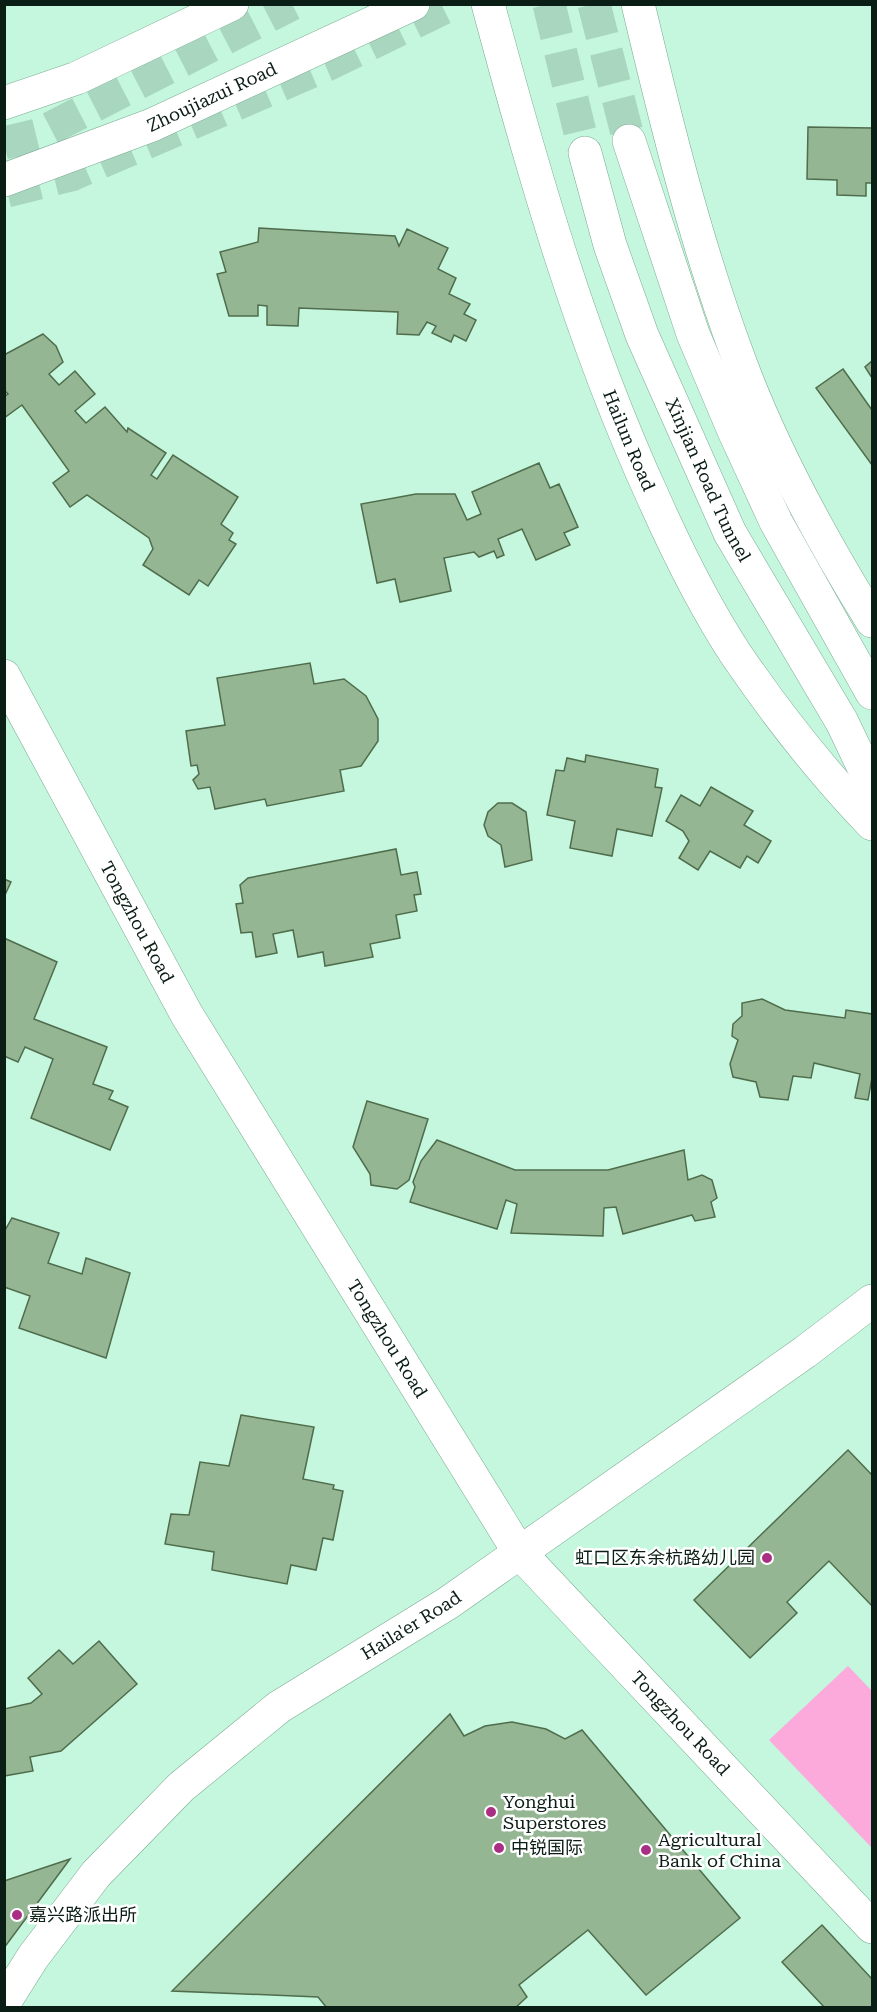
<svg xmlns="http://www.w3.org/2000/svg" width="877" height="2012" font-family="'Roboto Serif','Noto Sans SC',serif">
	<rect width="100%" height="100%" fill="#c4f7dd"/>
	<path fill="#fbaadb" d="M848,1666L872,1691V1848L769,1740Z"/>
	<g fill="#95b692" stroke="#4f6d4c" stroke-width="1.5">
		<path d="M808,127L872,128V183H866V196L837,195V180L807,179Z"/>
		<path d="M259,228L395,236L399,246L407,229L448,248L438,269L456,278L449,294L470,304L464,314L476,320L466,341L454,335L451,342L432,333L436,326L427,322L419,335L397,334L398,312L299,308L298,326L267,325V306L258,305V316H229L217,274L226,272L220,252L258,242Z"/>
		<path d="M43,334L56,346L63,362L49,374L59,385L75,371L95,394L75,411L86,423L105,407L127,432L128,428L166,453L151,475L157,479L173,455L238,497L221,524L233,533L229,540L236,544L208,586L199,580L189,595L143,565L153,549L149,538L87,495L70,507L53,483L69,471L22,405L4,418V397L8,394L4,390V355Z"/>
		<path d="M872,361V378L865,367Z"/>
		<path d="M843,369L872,410V465L816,388Z"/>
		<path d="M539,463L550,488L559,484L578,527L564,533L570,545L536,560L522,529L498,539L504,555L497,558L494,551L479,557L474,552L444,558L451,591L400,602L395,579L377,583L361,504L416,494H455L467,520L481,514L472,492Z"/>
		<path d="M310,663L314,684L344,679L366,696L378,719V741L361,766L340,770L344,791L267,806L265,799L215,809L210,787L198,789L193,780L199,774L197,765L191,766L186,731L225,725L217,678Z"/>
		<path d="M586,755L658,769L655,787L662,788L652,836L617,829L612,856L570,848L575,821L547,815L556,770L564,771L567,758L585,762Z"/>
		<path d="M711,787L753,811L744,825L771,841L758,863L747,856L740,868L710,851L698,870L679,858L689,841L683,831L666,821L681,795L700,806Z"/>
		<path d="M498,803H512L526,812L532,860L505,867L501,845L488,836L484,825L488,812Z"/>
		<path d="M396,849L401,875L417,872L421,894L414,895L417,911L396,915L400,938L370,944L373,957L325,966L323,952L298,957L293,930L273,934L277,953L256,957L252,932L241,933L236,904L243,903L240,885L248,878Z"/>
		<path d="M4,879L11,882L4,897Z"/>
		<path d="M4,938L57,962L34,1019L107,1047L93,1084L113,1091L109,1099L128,1107L110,1150L31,1118L53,1059L25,1047L18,1062L4,1056Z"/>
		<path d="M762,999L785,1010L845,1018L846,1010L872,1014V1078L868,1100L855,1098L860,1074L814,1063L811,1078L793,1076L788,1100L760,1097L756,1082L733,1077L730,1064L738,1040L732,1036L733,1024L742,1016V1003Z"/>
		<path d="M367,1101L428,1119L409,1180L397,1189L371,1185L370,1174L353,1147Z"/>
		<path d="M437,1140L515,1170H608L684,1150L688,1180L702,1175L712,1180L717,1198L711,1202L715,1217L695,1221L692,1215L623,1234L616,1207L604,1208L603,1236L511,1233L517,1204L506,1200L497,1229L410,1202L415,1187L413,1182L421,1161Z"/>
		<path d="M12,1218L59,1233L48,1263L82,1274L86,1258L130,1273L106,1358L19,1328L30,1296L4,1287V1232Z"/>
		<path d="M241,1415L314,1427L303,1479L334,1485L333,1489L343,1491L333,1540L323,1538L316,1570L291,1565L287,1584L212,1570L214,1552L165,1544L171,1514L189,1515L200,1462L229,1466Z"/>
		<path d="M848,1450L872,1475V1606L829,1561L787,1602L797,1613L750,1658L694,1600Z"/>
		<path d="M99,1641L137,1684L61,1751L30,1757L33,1771L4,1776V1709L31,1703L42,1694L28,1678L59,1650L73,1664Z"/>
		<path d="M450,1714L464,1736L485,1726L512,1722L546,1729L565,1739L582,1730L740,1918L646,1995L588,1930L519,1985L527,1997L515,2008H327L318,1997L172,1991Z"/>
		<path d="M70,1859L4,1948V1881Z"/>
		<path d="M822,1925L872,1979V2008H825L782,1962Z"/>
	</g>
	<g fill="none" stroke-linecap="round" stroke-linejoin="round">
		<g stroke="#a8d6bf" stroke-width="33" stroke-dasharray="33 16" stroke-linecap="butt">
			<path d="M549,4L585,153"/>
			<path d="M594,4L629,141"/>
		</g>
		<g stroke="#a8d6bf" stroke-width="33" stroke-dasharray="33 16" stroke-linecap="butt">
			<path d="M4,143L37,135L292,4"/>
			<path d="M7,191L71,175L327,65L452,4"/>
		</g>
		<g stroke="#7cab93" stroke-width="34">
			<g id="street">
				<path id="s1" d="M4,676L187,1015L519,1552L872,1927"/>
			</g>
		</g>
		<g stroke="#7cab93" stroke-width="34">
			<g id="secondary">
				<path id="s2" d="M488,4C533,172 581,340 653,497C677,551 704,606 737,656C778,716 822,772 872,824"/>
				<path d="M638,4C666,122 695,240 737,354C771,448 820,537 872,621"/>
				<path d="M629,141L693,334L734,431L776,522L872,693"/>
				<path id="s3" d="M585,153L610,245L642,335L730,533L842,722L872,785"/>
				<path id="s4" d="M4,2003L33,1957L96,1874L181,1787L279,1707L448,1603L805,1352L872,1301"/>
			</g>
		</g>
		<g stroke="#7cab93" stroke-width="34">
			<g id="primary">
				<path d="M4,103L77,78L232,4"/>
				<path id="s5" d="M4,180L152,125L413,4"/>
			</g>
		</g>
		<use href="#street" stroke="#fff" stroke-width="33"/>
		<use href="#secondary" stroke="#fff" stroke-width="33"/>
		<use href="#primary" stroke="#fff" stroke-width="33"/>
	</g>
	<g fill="#a92f84" stroke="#fff" stroke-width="2">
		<circle cx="767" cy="1558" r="6"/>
		<circle cx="491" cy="1812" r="6"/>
		<circle cx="499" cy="1848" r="6"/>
		<circle cx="646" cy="1850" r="6"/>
		<circle cx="17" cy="1915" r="6"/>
	</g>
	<g text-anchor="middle" stroke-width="5" stroke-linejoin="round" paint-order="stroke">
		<g font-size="18" fill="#0b1e15" stroke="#fff">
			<text dy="6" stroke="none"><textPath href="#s5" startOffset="224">Zhoujiazui Road</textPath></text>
			<text dy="6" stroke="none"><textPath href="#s2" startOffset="459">Hailun Road</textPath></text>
			<text dy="6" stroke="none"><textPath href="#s3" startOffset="350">Xinjian Road Tunnel</textPath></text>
			<text dy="6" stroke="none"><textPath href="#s1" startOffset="280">Tongzhou Road</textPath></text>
			<text dy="6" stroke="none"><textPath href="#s1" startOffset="766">Tongzhou Road</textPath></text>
			<text dy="6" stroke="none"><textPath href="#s4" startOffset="562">Haila'er Road</textPath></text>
			<text dy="6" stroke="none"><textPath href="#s1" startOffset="1252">Tongzhou Road</textPath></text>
		</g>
		<g font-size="18" fill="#0b1e15" stroke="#fff" text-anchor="start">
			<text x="755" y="1564" text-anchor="end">虹口区东余杭路幼儿园</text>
			<text x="503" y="1808">Yonghui<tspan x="503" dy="21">Superstores</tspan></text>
			<text x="658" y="1846">Agricultural<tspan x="658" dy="21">Bank of China</tspan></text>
			<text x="511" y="1854">中锐国际</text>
			<text x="29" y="1921">嘉兴路派出所</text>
		</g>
	</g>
	<rect width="877" height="2012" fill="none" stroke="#0b1e15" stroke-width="12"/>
</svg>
